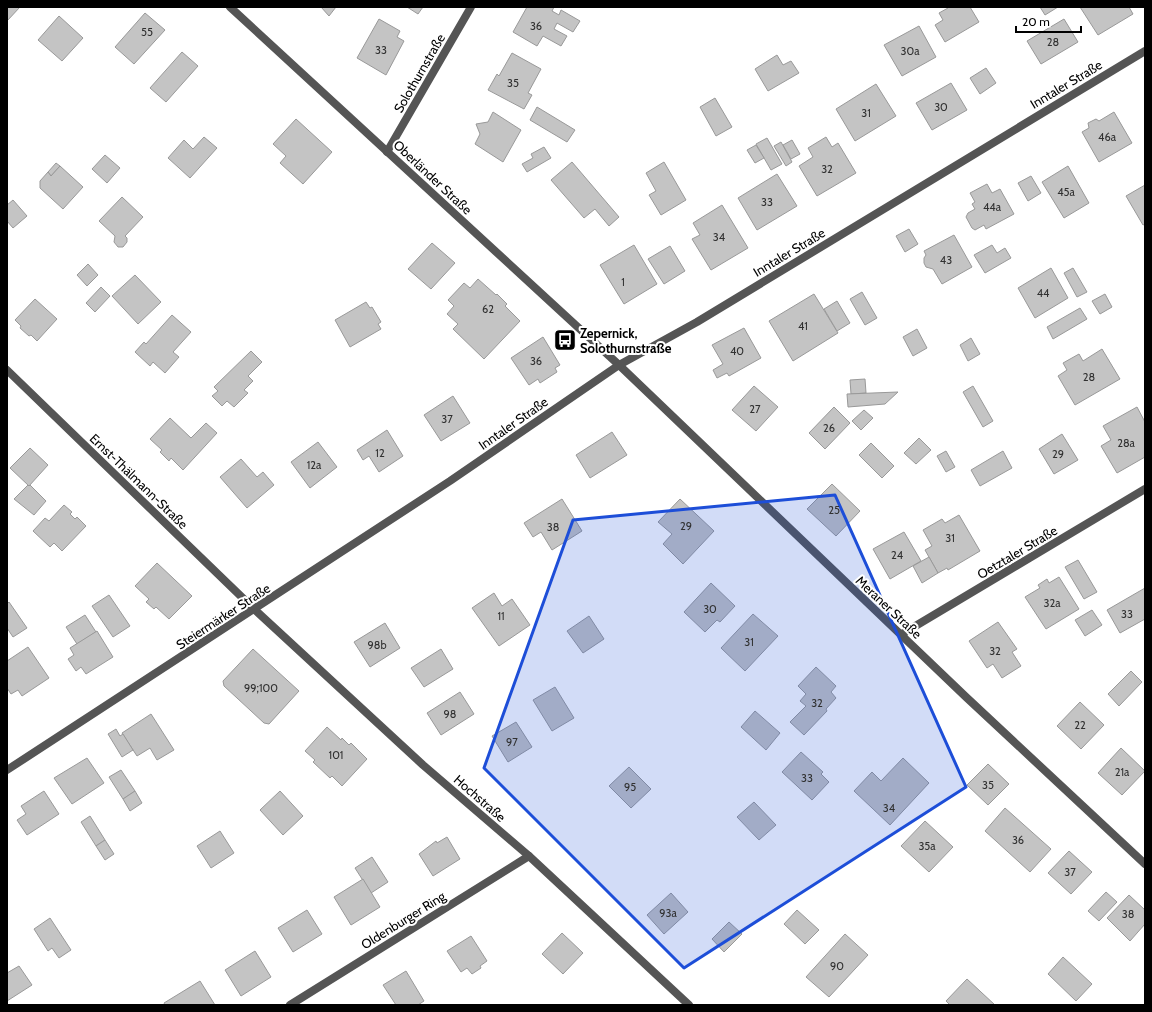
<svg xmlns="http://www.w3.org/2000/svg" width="1152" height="1012" font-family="Cabin,sans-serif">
	<rect width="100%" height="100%" fill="#fff"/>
	<g fill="#c4c4c4" stroke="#999">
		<path d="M7,7H20L7,21Z"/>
		<path d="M321,7H336L329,16Z"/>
		<path d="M407,7H423L418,14Z"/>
		<path d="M527,7H554L552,11L559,15L561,10L580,21L573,32L557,23L554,29L567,36L561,46L543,36L537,46L513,32Z"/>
		<path d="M947,7H970L979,22L945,42L935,25L943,20L939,13L948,8Z"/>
		<path d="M1040,7H1058L1045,15Z"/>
		<path d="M1080,7H1129L1133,14L1098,35Z"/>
		<path d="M145,13L165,30L134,64L115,47Z"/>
		<path d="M59,16L83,38L62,61L38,40Z"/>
		<path d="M379,19L400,31L397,37L404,41L386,75L357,58Z"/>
		<path d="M1064,19L1078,42L1041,64L1027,41Z"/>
		<path d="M919,26L936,57L902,76L884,45Z"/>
		<path d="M182,52L198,66L166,102L150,88Z"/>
		<path d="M512,53L541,69L528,93L532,95L524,109L488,90L497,74L499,76Z"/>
		<path d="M777,55L783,65L791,61L799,73L768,91L755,69Z"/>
		<path d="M986,68L996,83L980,94L970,78Z"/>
		<path d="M951,83L967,110L932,130L916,103Z"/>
		<path d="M876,84L896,116L855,141L836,109Z"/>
		<path d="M715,98L732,127L716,136L700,107Z"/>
		<path d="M537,107L575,130L567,142L530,120Z"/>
		<path d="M493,112L521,130L503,162L475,144L480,134L476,124L488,122Z"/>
		<path d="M1114,112L1132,143L1099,162L1082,132L1089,128L1088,123L1096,119L1099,121Z"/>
		<path d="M296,119L332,152L303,184L280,163L286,156L273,144Z"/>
		<path d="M204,137L217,148L190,178L168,158L184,140L193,149Z"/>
		<path d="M826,137L832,147L838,143L856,173L817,196L799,166L813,157L808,148Z"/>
		<path d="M767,138L782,164L771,170L756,144Z"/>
		<path d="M792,140L800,154L791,159L783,145Z"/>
		<path d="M781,142L792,162L786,166L774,146Z"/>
		<path d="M756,145L764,158L755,163L747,150Z"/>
		<path d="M544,147L551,158L527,172L522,164L533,158L531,154Z"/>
		<path d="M105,155L120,168L107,183L92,169Z"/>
		<path d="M572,162L619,217L609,226L595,209L584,218L551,180Z"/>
		<path d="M664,162L686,200L661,215L649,195L656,191L646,173Z"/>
		<path d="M56,163L60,166L51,176L48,172Z"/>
		<path d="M60,166L83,187L63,209L40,188V181L48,172L51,176Z"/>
		<path d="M1068,166L1089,203L1064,218L1042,182Z"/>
		<path d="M777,174L797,206L757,230L738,198Z"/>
		<path d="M1031,176L1041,193L1028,201L1018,183Z"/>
		<path d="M987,184L992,193L1000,189L1014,214L986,229L984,225L975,230L972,228L966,217L968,213L975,209L972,204L975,202L970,193Z"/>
		<path d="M1145,185V224L1143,225L1126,196Z"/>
		<path d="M122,197L143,217L125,236L127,238V242L123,247H118L114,242L115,236L99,221Z"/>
		<path d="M13,200L27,216L13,228L7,221V205Z"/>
		<path d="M722,205L748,248L711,270L692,239L700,235L693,223Z"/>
		<path d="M909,229L918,244L905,252L896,236Z"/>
		<path d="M954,235L972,267L942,284L933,269L926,267L924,263V258L926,255L924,251Z"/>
		<path d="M432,243L455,263L431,289L408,269Z"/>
		<path d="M634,245L657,284L624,304L600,265Z"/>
		<path d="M992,245L997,253L1005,248L1011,258L985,273L974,255Z"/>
		<path d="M670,246L685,271L664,284L648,259Z"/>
		<path d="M88,264L98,275L87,286L77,275Z"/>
		<path d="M1051,268L1068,298L1035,318L1018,288Z"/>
		<path d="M1073,268L1087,292L1077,297L1064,273Z"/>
		<path d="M135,275L161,302L138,324L112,296Z"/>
		<path d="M478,279L496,295L497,294L507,304L505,306L520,321L484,359L453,329L458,324L447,314L454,306L448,300L464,283L470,288Z"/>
		<path d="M101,287L110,296L95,312L86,303Z"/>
		<path d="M862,292L877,318L865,325L850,299Z"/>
		<path d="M814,294L838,333L793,361L769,321Z"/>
		<path d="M1105,294L1112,307L1100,314L1092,301Z"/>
		<path d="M35,299L57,319L37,341L31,335L29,336L20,328L21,326L15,320Z"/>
		<path d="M837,301L850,323L837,331L824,309Z"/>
		<path d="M366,302L370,308L372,307L381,322L378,324L381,329L350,347L335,320Z"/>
		<path d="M1080,308L1087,319L1053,339L1047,327Z"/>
		<path d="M172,315L191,332L173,352L179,357L165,373L153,362L150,366L135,352L144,342L146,344Z"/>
		<path d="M744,328L761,358L729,376L727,373L717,378L713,370L723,364L712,345Z"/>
		<path d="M917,329L927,348L913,356L903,337Z"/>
		<path d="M543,337L560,365L555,368L557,372L540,383L538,379L529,385L511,358Z"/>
		<path d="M971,338L980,354L968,361L960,345Z"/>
		<path d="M1102,349L1120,379L1075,405L1058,376L1067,370L1063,363L1079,354L1083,361Z"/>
		<path d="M251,351L262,362L248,376L253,381L244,390L248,393L234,407L227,401L222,406L212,396L218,391L214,387Z"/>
		<path d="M865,379L866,393L851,394L850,380Z"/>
		<path d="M754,386L778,407L756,431L732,410Z"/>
		<path d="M973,386L993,421L983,427L963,392Z"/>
		<path d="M898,392L885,404L848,407L847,394Z"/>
		<path d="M453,396L470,423L441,441L424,415Z"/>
		<path d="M834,407L850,423L825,449L809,433Z"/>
		<path d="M1137,407L1145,422V457L1117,473L1101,446L1111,440L1103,426Z"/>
		<path d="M864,410L873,418L861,430L852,421Z"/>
		<path d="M170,418L191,438L206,423L217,433L183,470L171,458L169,461L160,452L162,450L150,439Z"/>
		<path d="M387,430L403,456L379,472L369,456L363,460L357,450Z"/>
		<path d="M612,432L627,455L590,478L576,455Z"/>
		<path d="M1062,434L1078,460L1054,474L1039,449Z"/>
		<path d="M919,438L931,450L916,464L904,453Z"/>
		<path d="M318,442L337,467L310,488L291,462Z"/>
		<path d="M871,443L894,466L882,478L859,455Z"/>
		<path d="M30,448L48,465L29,486L10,468Z"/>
		<path d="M946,451L955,467L946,472L937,456Z"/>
		<path d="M1003,451L1012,468L980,486L971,470Z"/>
		<path d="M241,459L257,477L263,472L274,485L247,508L220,477Z"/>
		<path d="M832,484L860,511L836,536L807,509Z"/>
		<path d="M28,485L29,486L30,485L46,501L34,515L14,499Z"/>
		<path d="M562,499L582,531L552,550L541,532L533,537L524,523Z"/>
		<path d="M680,499L714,531L683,564L663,544L672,534L658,522Z"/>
		<path d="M64,505L72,512L70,514L75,519L77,517L86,526L62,551L54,543L50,547L33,531L45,518L49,521Z"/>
		<path d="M959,515L980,551L948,570L947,568L938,573L925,550L932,546L923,530L942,519L945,523Z"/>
		<path d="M904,532L921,561L890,579L873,549Z"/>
		<path d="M929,557L938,573L922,583L913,566Z"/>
		<path d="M1078,560L1097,592L1084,599L1065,567Z"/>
		<path d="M157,563L192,596L169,619L156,607L154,609L146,602L149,599L135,586Z"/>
		<path d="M1059,577L1079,609L1046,629L1025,597L1040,588L1038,585L1047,579L1049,583Z"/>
		<path d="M711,583L735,606L720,622L717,620L705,632L684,612Z"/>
		<path d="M1145,588V619L1120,633L1107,610Z"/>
		<path d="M494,593L502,606L512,599L530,625L499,646L472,608Z"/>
		<path d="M109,595L130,626L113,637L92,606Z"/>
		<path d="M9,602L27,628L13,637L7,628V604Z"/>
		<path d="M1092,610L1102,625L1085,636L1075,620Z"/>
		<path d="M753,614L778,636L745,671L721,648Z"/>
		<path d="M85,615L96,632L77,644L66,627Z"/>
		<path d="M589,616L604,639L583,653L567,631Z"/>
		<path d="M998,622L1017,649L1012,652L1021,666L1002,678L993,664L987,668L969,641Z"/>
		<path d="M385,623L400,648L370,667L354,642Z"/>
		<path d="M97,631L113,657L86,674L81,667L76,671L68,659L74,655L70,648Z"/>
		<path d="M28,647L49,678L22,696L18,690L11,694L7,688V661Z"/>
		<path d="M253,649L299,691L269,724L264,723L224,686L223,681Z"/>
		<path d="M441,649L453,669L424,687L411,668Z"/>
		<path d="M816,667L836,686L831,692L836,698L826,709L827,711L804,735L790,722L806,706L800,701L806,694L798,686Z"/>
		<path d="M1131,671L1142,682L1119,706L1108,694Z"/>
		<path d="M555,687L574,718L552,731L533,700Z"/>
		<path d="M460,692L474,714L441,735L427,713Z"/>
		<path d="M1080,702L1104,725L1081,749L1057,726Z"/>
		<path d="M755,711L780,733L766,750L741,727Z"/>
		<path d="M151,714L174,750L157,760L150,748L137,756L122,733Z"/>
		<path d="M516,722L532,747L508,762L492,736Z"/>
		<path d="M327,727L341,740L342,738L349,745L351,743L367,759L342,786L332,776L330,778L313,762L315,760L305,751Z"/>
		<path d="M116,729L120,736L123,734L133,750L122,757L108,734Z"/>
		<path d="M1121,748L1145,771L1122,795L1098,773Z"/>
		<path d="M801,752L823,772L821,774L829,782L812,800L782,772Z"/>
		<path d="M87,758L104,783L72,804L54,778Z"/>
		<path d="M903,758L929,783L890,825L854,791L872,772L881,781Z"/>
		<path d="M988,764L1009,784L988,805L967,785Z"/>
		<path d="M629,767L651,789L631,808L609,786Z"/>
		<path d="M121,770L135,791L123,799L109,777Z"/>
		<path d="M44,791L59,814L27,835L17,820L26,814L21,806Z"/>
		<path d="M135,791L142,803L130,811L123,799Z"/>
		<path d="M280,791L303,816L283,835L260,810Z"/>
		<path d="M754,802L776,825L759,840L737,817Z"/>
		<path d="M1005,808L1051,849L1030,872L985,831Z"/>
		<path d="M90,816L105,840L96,846L81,822Z"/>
		<path d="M925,821L953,847L929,872L901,846Z"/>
		<path d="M220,831L234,853L211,868L197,846Z"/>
		<path d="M447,837L460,859L433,876L419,854L436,841L437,843Z"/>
		<path d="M105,840L114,854L105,860L96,846Z"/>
		<path d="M1069,851L1092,872L1071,894L1048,873Z"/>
		<path d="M372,857L388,882L371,893L355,868Z"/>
		<path d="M363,879L380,907L351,925L334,897Z"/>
		<path d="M1106,892L1117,902L1099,921L1088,911Z"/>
		<path d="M671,893L688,912L664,934L647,915Z"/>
		<path d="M1129,895L1145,910V924L1130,941L1107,918Z"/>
		<path d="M307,910L322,934L293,952L278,928Z"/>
		<path d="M797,910L819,930L805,944L784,924Z"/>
		<path d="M50,918L71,950L59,958L52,948L48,951L34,929Z"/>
		<path d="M729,922L742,934L724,952L712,939Z"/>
		<path d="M562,933L583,953L563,974L542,954Z"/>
		<path d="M845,934L868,955L829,997L806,977Z"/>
		<path d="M471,936L487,961L480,966L481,968L472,974L467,968L461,972L447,951Z"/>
		<path d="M255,951L271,977L241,996L225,970Z"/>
		<path d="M1063,957L1092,984L1076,1001L1048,974Z"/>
		<path d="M19,966L32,985L7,1001V973Z"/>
		<path d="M406,971L424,1001L418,1005H396L383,985Z"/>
		<path d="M967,979L995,1005H950L946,1001Z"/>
		<path d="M200,981L215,1005H165L164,1003Z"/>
	</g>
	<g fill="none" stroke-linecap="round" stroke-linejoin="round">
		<g stroke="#555" stroke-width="8">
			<path d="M230,7L619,365L966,697L1145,864"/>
			<path d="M387,152L471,7"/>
			<path d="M7,370L254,609L423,765L529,856L689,1005"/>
			<path d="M902,634L1145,489"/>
			<path d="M7,770L450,481L619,365L697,322L1145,51"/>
			<path d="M290,1005L529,856"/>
		</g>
	</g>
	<path fill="#1d4ed8" fill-opacity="0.2" stroke="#1d4ed8" stroke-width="3" stroke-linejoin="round" d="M835,495L966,787L684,968L484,768L573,520Z"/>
	<defs>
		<g id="bus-square" transform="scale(1.15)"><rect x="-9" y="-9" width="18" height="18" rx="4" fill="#000" stroke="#fff"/><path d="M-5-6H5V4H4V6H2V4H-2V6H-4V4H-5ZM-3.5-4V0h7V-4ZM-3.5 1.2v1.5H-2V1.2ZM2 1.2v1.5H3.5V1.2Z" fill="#fff"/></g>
	</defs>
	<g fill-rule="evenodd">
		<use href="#bus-square" x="565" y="340"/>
	</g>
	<g text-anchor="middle" stroke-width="4" stroke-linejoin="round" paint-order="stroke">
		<g font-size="11" fill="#313131">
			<text x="536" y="30">36</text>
			<text x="147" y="36">55</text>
			<text x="1053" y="46">28</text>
			<text x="381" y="54">33</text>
			<text x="910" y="55">30a</text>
			<text x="513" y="87">35</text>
			<text x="941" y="111">30</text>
			<text x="866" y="117">31</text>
			<text x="1107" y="141">46a</text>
			<text x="827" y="173">32</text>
			<text x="1066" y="196">45a</text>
			<text x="767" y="206">33</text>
			<text x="992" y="211">44a</text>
			<text x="719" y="241">34</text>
			<text x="946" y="264">43</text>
			<text x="623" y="286">1</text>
			<text x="1043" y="297">44</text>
			<text x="488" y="313">62</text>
			<text x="803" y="330">41</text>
			<text x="737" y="355">40</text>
			<text x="536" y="365">36</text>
			<text x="1089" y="381">28</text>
			<text x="755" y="413">27</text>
			<text x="447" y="423">37</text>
			<text x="829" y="432">26</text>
			<text x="1126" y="447">28a</text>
			<text x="380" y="457">12</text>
			<text x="1058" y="458">29</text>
			<text x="314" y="469">12a</text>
			<text x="834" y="514">25</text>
			<text x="686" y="530">29</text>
			<text x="553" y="531">38</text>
			<text x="950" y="542">31</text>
			<text x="897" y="559">24</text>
			<text x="1052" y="607">32a</text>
			<text x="710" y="613">30</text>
			<text x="1127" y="618">33</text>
			<text x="501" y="620">11</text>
			<text x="749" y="646">31</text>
			<text x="377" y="649">98b</text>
			<text x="995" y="655">32</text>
			<text x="261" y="692">99;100</text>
			<text x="817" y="707">32</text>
			<text x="450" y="718">98</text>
			<text x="1080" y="729">22</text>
			<text x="512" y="746">97</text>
			<text x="336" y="759">101</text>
			<text x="1122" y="776">21a</text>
			<text x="807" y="782">33</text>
			<text x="988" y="789">35</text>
			<text x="630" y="791">95</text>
			<text x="889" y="812">34</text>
			<text x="1018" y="844">36</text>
			<text x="927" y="850">35a</text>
			<text x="1070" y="876">37</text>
			<text x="668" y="917">93a</text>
			<text x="1128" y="918">38</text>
			<text x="837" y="970">90</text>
		</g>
		<g font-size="13" fill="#000" stroke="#fff">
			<text transform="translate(419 73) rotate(-60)" y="5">Solothurnstraße</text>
			<text transform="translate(1066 84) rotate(-31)" y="5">Inntaler Straße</text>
			<text transform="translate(433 177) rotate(43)" y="5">Oberländer Straße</text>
			<text transform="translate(789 252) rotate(-31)" y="5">Inntaler Straße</text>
			<text transform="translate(513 423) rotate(-35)" y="5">Inntaler Straße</text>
			<text transform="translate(139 481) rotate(44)" y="5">Ernst-Thälmann-Straße</text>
			<text transform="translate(1017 552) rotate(-31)" y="5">Oetztaler Straße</text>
			<text transform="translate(889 607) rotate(43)" y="5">Meraner Straße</text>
			<text transform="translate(223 616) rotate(-33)" y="5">Steiermärker Straße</text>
			<text transform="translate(480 798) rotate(41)" y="5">Hochstraße</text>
			<text transform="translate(403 920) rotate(-32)" y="5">Oldenburger Ring</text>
		</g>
		<g font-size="13" font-weight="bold" fill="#000" stroke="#fff" text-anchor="start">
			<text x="580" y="338">Zepernick,<tspan x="580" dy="15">Solothurnstraße</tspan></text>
		</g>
	</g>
	<rect width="1152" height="1012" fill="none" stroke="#000000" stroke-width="16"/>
	<path d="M1016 26v6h65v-6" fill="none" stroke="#000000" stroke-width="2"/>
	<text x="1022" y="26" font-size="12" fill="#000000" stroke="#ffffff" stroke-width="3" paint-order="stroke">20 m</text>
</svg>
